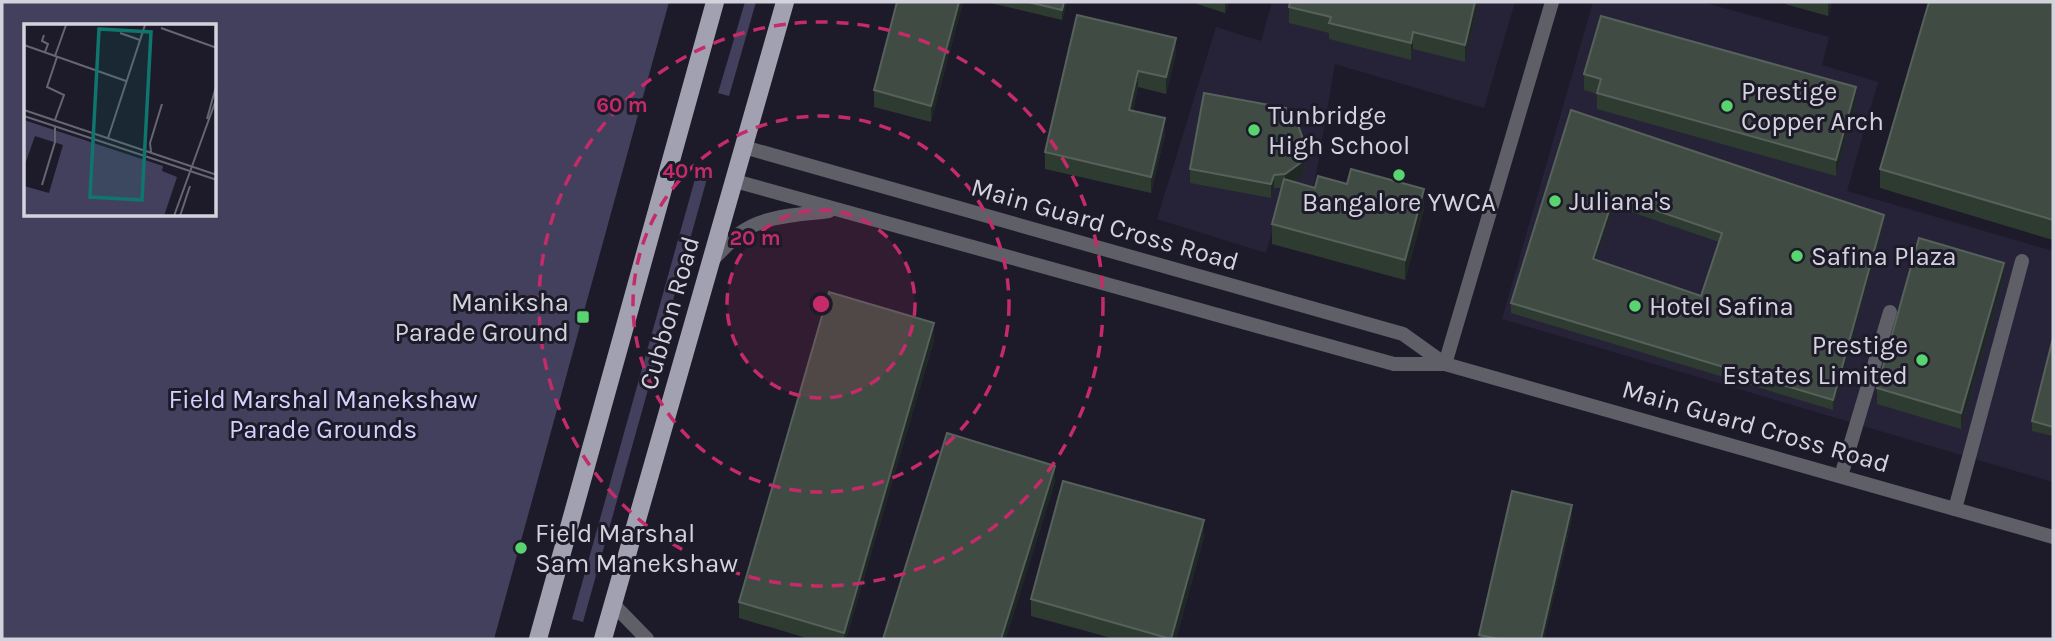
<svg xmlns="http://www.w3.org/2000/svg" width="2055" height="641" font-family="Karla,sans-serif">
	<rect width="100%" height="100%" fill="#1d1b2a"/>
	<g fill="#262338">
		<path d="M1272,2H1515L1484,108L1335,64L1311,203L1282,196L1266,253L1157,219L1216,27L1261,41Z"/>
		<path d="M1593,2H1702L1829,37L1822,65L1878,82L1847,191L2053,251V482L1502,319Z"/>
	</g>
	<g fill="#43405d" fill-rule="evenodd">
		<path d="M2,2H669L494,639H2ZM26,26H215V215H26Z"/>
		<path d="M745,2H756L729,96L718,93Z"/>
		<path d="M697,172L708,175L583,622L572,619Z"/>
	</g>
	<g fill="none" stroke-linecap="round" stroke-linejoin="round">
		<g stroke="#5f5f67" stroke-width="14">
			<path d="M1841,476L1890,312"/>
			<path d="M1955,509L2022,261"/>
			<path d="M613,604L647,639"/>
		</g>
		<g stroke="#5f5f67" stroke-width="14">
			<path d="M744,147L1403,334L1445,364"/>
			<path d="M735,181L1394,364H1445L2053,537"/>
			<path d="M711,261C720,253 729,242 739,234C763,215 800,215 829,211"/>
			<path d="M1445,364L1552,2"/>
		</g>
		<g stroke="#a2a1b2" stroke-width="18">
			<path d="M538,639L715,2"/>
			<path d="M603,639L785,2"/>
		</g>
	</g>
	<g fill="#2e3b31" fill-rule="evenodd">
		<path d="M963,2L931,122L874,107V90Z"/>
		<path d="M986,2H1067L1062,20Z"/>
		<path d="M1191,2H1229L1225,13Z"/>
		<path d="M1479,2L1465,62L1413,49L1411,60L1329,39V33L1289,23V7Z"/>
		<path d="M1785,2H1832L1828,16L1785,4Z"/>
		<path d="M2053,2V240L1880,188V169Z"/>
		<path d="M1077,15L1176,54L1166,94L1138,87L1133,110L1165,134L1151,193L1045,169V152Z"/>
		<path d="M1584,74L1856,104L1836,176L1597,109V94L1584,90Z"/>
		<path d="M1571,110L1884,224L1833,410L1511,313V303ZM1614,206L1719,242L1701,296L1596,260Z"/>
		<path d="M1286,120L1306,160L1303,175L1293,182L1315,188L1424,209L1405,280L1272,244V224L1281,188H1274L1271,198L1190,183V169Z"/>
		<path d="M2004,279L1961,429L1877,404V388Z"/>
		<path d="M2053,338V436L2032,431V421Z"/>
		<path d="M934,340L846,639H810L739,618V602Z"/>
		<path d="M1572,518L1544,639H1479V635Z"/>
		<path d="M1204,537L1176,639H1115L1031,616V599Z"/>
	</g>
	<g fill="#202826">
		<path d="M959,2H963L931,122V106Z"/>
		<path d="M1064,2H1067L1062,20V10Z"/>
		<path d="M1225,2H1229L1225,13Z"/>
		<path d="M1475,2H1479V3L1465,62V45Z"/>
		<path d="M1828,2H1832L1828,16Z"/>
		<path d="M1413,32V49L1411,60V43Z"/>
		<path d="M1176,38V54L1166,94V77Z"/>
		<path d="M1138,71V87L1129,126V110Z"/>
		<path d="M1856,87V104L1836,176V160Z"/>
		<path d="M1165,118V134L1151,193V177Z"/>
		<path d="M1306,147V160L1303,175L1285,188V174Z"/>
		<path d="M1274,175V188L1271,198V184Z"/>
		<path d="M1424,189V209L1405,280V260Z"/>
		<path d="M1614,196V206L1593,269V259Z"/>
		<path d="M1884,215V224L1833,410V400Z"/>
		<path d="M2004,263V279L1961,429V413Z"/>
		<path d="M934,323V340L846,639H844V633Z"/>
		<path d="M1055,466V483L1006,639H1001Z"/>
		<path d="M1572,505V518L1544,639H1541Z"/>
		<path d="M1204,520V537L1176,639H1171Z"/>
	</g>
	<g fill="#404c43" stroke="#57615c" stroke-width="2" fill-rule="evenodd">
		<path d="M897,2H959L931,106L874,90Z"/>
		<path d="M1028,2H1064L1062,10Z"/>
		<path d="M1290,2H1475L1465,45L1413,32L1411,43L1329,23L1331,17L1289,7Z"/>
		<path d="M1929,2H2053V220L1880,169Z"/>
		<path d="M1077,15L1176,38L1166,77L1138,71L1129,110L1165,118L1151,177L1045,152Z"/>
		<path d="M1601,16L1856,87L1836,160L1597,93L1601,79L1584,74Z"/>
		<path d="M1204,93L1286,108L1284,119L1298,125L1306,147L1303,161L1285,174L1274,175L1271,184L1190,169Z"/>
		<path d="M1571,110L1884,215L1833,400L1511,303ZM1614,196L1722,233L1701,296L1593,259Z"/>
		<path d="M1351,169L1424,189L1405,260L1272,224L1284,179L1315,188L1318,176L1347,184Z"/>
		<path d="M1919,238L2004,263L1961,413L1877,388Z"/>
		<path d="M829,292L934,323L844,633L739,602Z"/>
		<path d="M2053,338V427L2032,421Z"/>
		<path d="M947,433L1055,466L1001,639H883Z"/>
		<path d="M1063,481L1204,520L1171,639L1031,599Z"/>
		<path d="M1512,491L1572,505L1541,639H1499L1479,635Z"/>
	</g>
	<circle cx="821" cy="304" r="94" fill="#c42b68" fill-opacity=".12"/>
	<g fill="none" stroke="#c42b68" stroke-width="3.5" stroke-dasharray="12 9">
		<circle cx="821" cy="304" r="94"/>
		<circle cx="821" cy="304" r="188"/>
		<circle cx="821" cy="304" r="282"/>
	</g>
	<g fill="#59d56f" stroke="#1d1b2a" stroke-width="2.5">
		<circle cx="1727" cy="106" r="7"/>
		<circle cx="1254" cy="130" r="7"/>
		<circle cx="1399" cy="175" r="7"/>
		<circle cx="1555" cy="201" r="7"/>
		<circle cx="1797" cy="256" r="7"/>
		<circle cx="1635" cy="306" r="7"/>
		<rect x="576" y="310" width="14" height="14" rx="3.5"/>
		<circle cx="1922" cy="360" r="7"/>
		<circle cx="521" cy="548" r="7"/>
	</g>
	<g text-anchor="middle" stroke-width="6" stroke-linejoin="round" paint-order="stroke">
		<g font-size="26" fill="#d4d3dd" stroke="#1d1b2a" text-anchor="start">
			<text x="1741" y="100">Prestige<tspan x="1741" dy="30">Copper Arch</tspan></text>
			<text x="1268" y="124">Tunbridge<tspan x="1268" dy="30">High School</tspan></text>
			<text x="1569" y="210">Juliana's</text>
			<text x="1399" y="211" text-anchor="middle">Bangalore YWCA</text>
			<text x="1811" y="265">Safina Plaza</text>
			<text x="569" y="311" text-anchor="end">Maniksha<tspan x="569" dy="30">Parade Ground</tspan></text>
			<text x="1649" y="315">Hotel Safina</text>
			<text x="1908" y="354" text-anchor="end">Prestige<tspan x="1908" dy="30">Estates Limited</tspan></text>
			<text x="535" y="542">Field Marshal<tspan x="535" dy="30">Sam Manekshaw</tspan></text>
		</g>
		<g font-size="26" fill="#d4d3dd" stroke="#1d1b2a">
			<text transform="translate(1105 224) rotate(16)" y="9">Main Guard Cross Road</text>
			<text transform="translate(669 313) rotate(-74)" y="9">Cubbon Road</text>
			<text transform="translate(1756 426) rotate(16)" y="9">Main Guard Cross Road</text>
		</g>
		<g font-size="26" fill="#d4d0fe" stroke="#1d1b2a">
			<text x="323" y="408">Field Marshal Manekshaw<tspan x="323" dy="30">Parade Grounds</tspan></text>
		</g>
	</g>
	<g transform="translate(24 24)">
		<rect width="192" height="192" fill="#1d1b2a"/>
		<path d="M0,96L139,142L138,147L153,153L140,192L0,191V162L25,169L39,121L11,112L0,143Z" fill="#43405d"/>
		<path fill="none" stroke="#666572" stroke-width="2" d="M137,4L193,24M96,9L116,16M20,11L18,17L24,20L21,28M0,21L102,57M31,32L42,1M0,86L193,151M0,92L193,156M183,95L193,59M31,96L40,71L23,63L33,33M84,114L121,1M127,128L126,119L138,80M18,161L31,118V103M150,192L193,73M156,192L166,162"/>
		<path fill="#0f766e" fill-opacity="0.15" stroke="#0f766e" stroke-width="3.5" d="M75,5L127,8L118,176L66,173Z"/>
		<rect width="192" height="192" fill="none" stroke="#d4d3dd" stroke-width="3.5"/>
	</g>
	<circle cx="821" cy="304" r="10" fill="#c42b68" stroke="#1d1b2a" stroke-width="3.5"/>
	<g font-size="21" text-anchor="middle" font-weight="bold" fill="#c42b68" stroke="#1d1b2a" stroke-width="6" stroke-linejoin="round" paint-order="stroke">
		<text x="622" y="112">60 m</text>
		<text x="688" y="178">40 m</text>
		<text x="755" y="245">20 m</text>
	</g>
	<rect width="2055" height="641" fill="none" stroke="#d4d3dd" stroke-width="7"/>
</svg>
